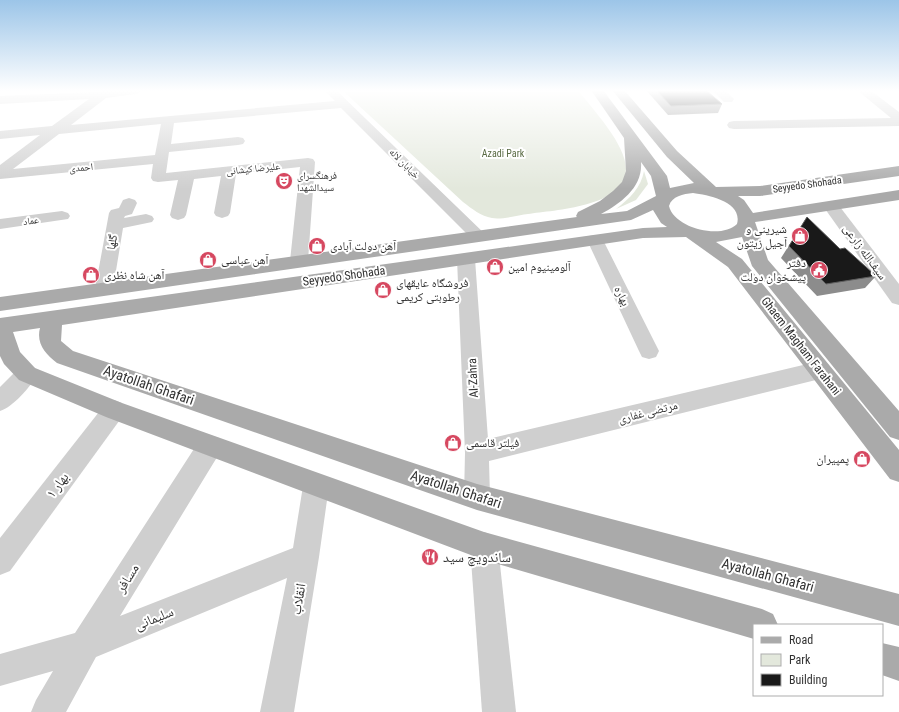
<svg xmlns="http://www.w3.org/2000/svg" width="899" height="712" font-family="'Roboto Condensed','Noto Naskh Arabic',sans-serif">
	<rect width="100%" height="100%" fill="#fff"/>
	<g fill="#e3e8dc">
		<path d="M342,90H578C593,110 626,144 626,169C626,207 554,210 528,214C519,215 501,220 492,218C481,216 472,209 463,202Z"/>
		<path d="M644,171L648,184L636,200L616,209C630,198 641,188 644,171Z"/>
	</g>
	<g fill="none" stroke-linecap="round" stroke-linejoin="round">
		<g fill="#cfcfcf" fill-rule="evenodd">
			<path d="M102,90H141L139,93L135,94L106,98L71,125L335,101L324,90H336L487,236L485,240L479,241L473,240L341,108L174,123L171,144L238,137L243,138L245,141L243,144L238,145L169,152L166,173L308,158L313,159L315,162L308,261L305,265L299,267L293,265L290,261L300,167L236,174L230,213L228,216L222,218L216,216L214,213L221,176L194,179L186,215L184,218L178,220L172,218L170,215L178,180L158,182L153,181L151,178L153,164L0,179V165L40,135L0,139V131L52,126L89,99L0,104V96L99,92ZM161,124L155,155L13,169L59,134Z"/>
			<path d="M712,90H725L734,99L732,102H724Z"/>
			<path d="M857,90H870L899,112V126L734,129L729,128L727,125L729,122L734,121L891,118Z"/>
			<path d="M129,198L135,200L137,203L132,214L125,216L124,218L146,214L152,216L154,219L152,222L123,228L113,289L111,294L104,295L97,294L95,289L109,213L111,210L119,208L123,200Z"/>
			<path d="M831,201L837,203L899,284V305L892,303L823,206L825,203Z"/>
			<path d="M62,211L68,213L70,216L68,219L0,229V219Z"/>
			<path d="M595,235L601,236L603,240L659,351L656,357L649,359L642,357L639,351L587,240L589,236Z"/>
			<path d="M466,253L472,255L475,259L488,439L820,361L828,364L831,370L828,376L820,379L489,461L490,497L486,506L477,509L468,506L464,497L465,453L457,259L460,255Z"/>
			<path d="M27,365L35,368L38,374C31,386 13,407 0,411V387L19,368Z"/>
			<path d="M114,400L122,403L125,410L122,417L10,571L0,575V538L106,403Z"/>
			<path d="M210,435L219,438L222,446L219,454L120,616L293,548L303,486L307,477L316,474L325,477L329,486L319,557L294,712H260L287,578L96,657L66,712H31L36,700L53,671L0,686V654L75,633L201,438Z"/>
			<path d="M484,532L494,536L498,546L516,712H482L470,546L474,536Z"/>
		</g>
		<g fill="#aaa" fill-rule="evenodd">
			<path d="M591,90H603L667,176L670,188L694,183L667,157L612,90H624L677,151L716,187L760,186L899,166V176L760,196H738L744,200L753,213L899,190V200L755,222L768,260L899,411V440L890,437L752,266L742,237L716,242L742,259L899,450V482L890,479L728,267L686,237L643,238L62,325L61,341L73,351L477,484L899,594V626L477,510L57,363C45,354 36,343 40,328L13,332L20,352L35,368L122,403L484,532L762,609L773,614L778,625H754V639L484,560L106,417L19,380L4,364L0,356V318L643,228L667,227L661,223L653,210L631,220L0,311V297L577,217L576,216L578,212L600,201L613,191L622,182L626,171L624,138ZM641,162L651,176L656,196L627,211L601,214C621,203 643,187 641,162ZM693,193C709,195 743,202 737,224C721,240 674,228 669,206C672,196 683,194 693,193Z"/>
			<path d="M882,643L899,647V681L882,675Z"/>
		</g>
	</g>
	<g fill="#8c8c8c">
		<path d="M646,90H706L722,104L718,113L668,115Z"/>
		<path d="M807,217L840,249L876,276L865,288L817,296L781,258Z"/>
	</g>
	<g fill="#191919" stroke="#5e5e5e">
		<path d="M656,90H706L722,104L671,106Z"/>
		<path d="M807,217L840,249L845,248L876,276L826,284L789,246Z"/>
	</g>
	<linearGradient id="sky" x2="0" y2="1"><stop stop-color="#9cc5e8"/><stop offset="0.48" stop-color="#fff"/><stop offset="1" stop-color="#fff" stop-opacity="0"/></linearGradient>
	<rect width="899" height="189" fill="url(#sky)"/>
	<defs>
		<g id="theatre-disc" transform="scale(0.9)"><circle r="9.5" fill="#d64860" stroke="#fff"/><path d="M-5-5.5Q0-4 5-5.5V0Q5 5 0 6Q-5 5-5 0ZM-3.3-2.5H-1v1.5H-3.3ZM1-2.5H3.3v1.5H1ZM-2.8 1Q0 5.5 2.8 1Z" fill="#fff"/></g>
		<g id="shop-disc" transform="scale(0.9)"><circle r="9.5" fill="#d64860" stroke="#fff"/><path d="M-5-2.5h2.3a2.7 3.5 0 0 1 5.4 0H5L5.5 6h-11ZM-1.5-2.5h3a1.5 2.3 0 0 0-3 0Z" fill="#fff"/></g>
		<g id="civic-disc" transform="scale(0.9)"><circle r="9.5" fill="#d64860" stroke="#fff"/><path d="M-.6-6.5H3V-4.5H.6V-3L4-1V1h2V6H-6V1h2V-1L-.6-3ZM-1.2 2.5V6h2.4V2.5Z" fill="#fff"/></g>
		<g id="restaurant-disc" transform="scale(0.9)"><circle r="9.5" fill="#d64860" stroke="#fff"/><path d="M-5-6h1v4h1v-4h1v4h1v-4h1v5L-1.5 .5V6h-2V.5L-5-1ZM5-6V6H3V1.5H1.5Q1.5-4 5-6Z" fill="#fff"/></g>
	</defs>
	<g fill-rule="evenodd">
		<use href="#theatre-disc" x="284" y="181"/>
		<use href="#shop-disc" x="800" y="236"/>
		<use href="#shop-disc" x="317" y="246"/>
		<use href="#shop-disc" x="208" y="260"/>
		<use href="#shop-disc" x="495" y="267"/>
		<use href="#civic-disc" x="819" y="270"/>
		<use href="#shop-disc" x="91" y="275"/>
		<use href="#shop-disc" x="383" y="290"/>
		<use href="#shop-disc" x="453" y="443"/>
		<use href="#shop-disc" x="862" y="459"/>
		<use href="#restaurant-disc" x="430" y="557"/>
	</g>
	<g text-anchor="middle" stroke-width="4" stroke-linejoin="round" paint-order="stroke">
		<g font-size="10" fill="#596a43" stroke="#fff">
			<text x="503" y="157">Azadi Park</text>
		</g>
		<g font-size="10" fill="#323232" stroke="#fff">
			<text transform="translate(405 163) rotate(45)" y="4">خیابان لاله</text>
			<text transform="translate(81 167) rotate(-6)" y="4">احمدی</text>
			<text transform="translate(253 168) rotate(-6)" y="4">علیرضا کیشانی</text>
			<text transform="translate(807 184) rotate(-8)" y="4">Seyyedo Shohada</text>
			<text transform="translate(31 220) rotate(-7)" y="4">عماد</text>
		</g>
		<g font-size="10" fill="#323232" stroke="#fff" text-anchor="start">
			<text x="297" y="179">فرهنگسرای<tspan x="297" dy="12">سیدالشهدا</tspan></text>
		</g>
		<g font-size="12" fill="#323232" stroke="#fff" text-anchor="start">
			<text x="787" y="233" text-anchor="end">شیرینی و<tspan x="787" dy="14">آجیل زیتون</tspan></text>
			<text x="330" y="250">آهن دولت آبادی</text>
			<text x="221" y="264">آهن عباسی</text>
			<text x="806" y="267" text-anchor="end">دفتر<tspan x="806" dy="14">پیشخوان دولت</tspan></text>
			<text x="508" y="271">آلومینیوم امین</text>
			<text x="104" y="279">آهن شاه نظری</text>
			<text x="396" y="287">فروشگاه عایقهای<tspan x="396" dy="14">رطوبتی کریمی</tspan></text>
			<text x="466" y="447">فیلتر قاسمی</text>
			<text x="849" y="463" text-anchor="end">پمپیران</text>
		</g>
		<g font-size="12" fill="#323232" stroke="#fff">
			<text transform="translate(112 242) rotate(-81)" y="4">گلها</text>
			<text transform="translate(865 252) rotate(54)" y="4">سیف‌الله زارعی</text>
			<text transform="translate(344 276) rotate(-8)" y="4">Seyyedo Shohada</text>
			<text transform="translate(622 296) rotate(64)" y="4">بهاره</text>
			<text transform="translate(801 346) rotate(52)" y="4">Ghaem Magham Farahani</text>
			<text transform="translate(473 378) rotate(-93)" y="4">Al-Zahra</text>
			<text transform="translate(648 412) rotate(-14)" y="4">مرتضی غفاری</text>
		</g>
		<g font-size="14" fill="#323232" stroke="#fff">
			<text transform="translate(149 385) rotate(19)" y="5">Ayatollah Ghafari</text>
			<text transform="translate(57 485) rotate(-53)" y="5">بهار ۱</text>
			<text transform="translate(456 489) rotate(18)" y="5">Ayatollah Ghafari</text>
			<text transform="translate(768 575) rotate(15)" y="5">Ayatollah Ghafari</text>
			<text transform="translate(127 578) rotate(-58)" y="5">مسافر</text>
			<text transform="translate(298 599) rotate(-80)" y="5">انقلاب</text>
			<text transform="translate(154 618) rotate(-22)" y="5">سلیمانی</text>
		</g>
		<g font-size="14" fill="#323232" stroke="#fff" text-anchor="start">
			<text x="443" y="562">ساندویچ سید</text>
		</g>
	</g>
	<rect x="753" y="624" width="130" height="72" fill="#ffffff" stroke="#adadad"/>
	<rect x="761" y="637" width="20" height="6" fill="#aaaaaa" stroke="#adadad"/>
	<text x="789" y="644" font-size="12" fill="#323232">Road</text>
	<rect x="761" y="654" width="20" height="12" fill="#e3e8dc" stroke="#adadad"/>
	<text x="789" y="664" font-size="12" fill="#323232">Park</text>
	<rect x="761" y="674" width="20" height="12" fill="#191919" stroke="#adadad"/>
	<text x="789" y="684" font-size="12" fill="#323232">Building</text>
</svg>
